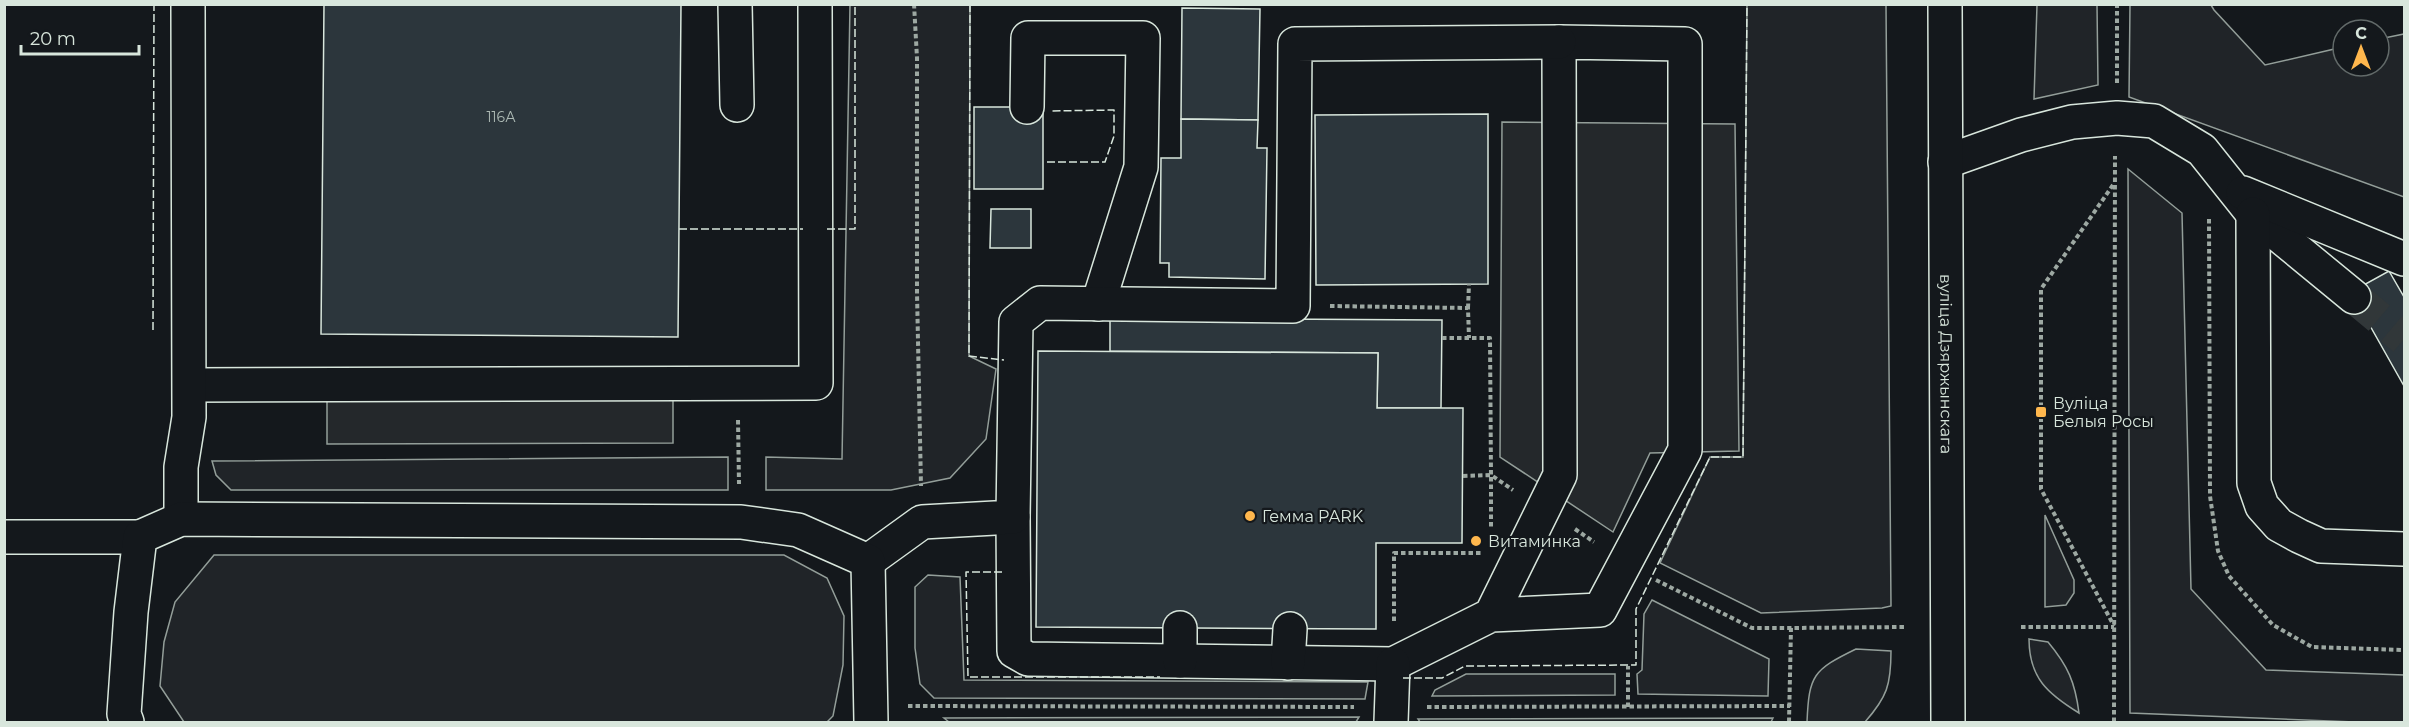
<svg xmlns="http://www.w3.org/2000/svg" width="2409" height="727" font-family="Montserrat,sans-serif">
	<rect width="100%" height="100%" fill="#14181c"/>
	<g fill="#202428" stroke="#939e99" stroke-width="1.5">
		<path d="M850,5H970L969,356L996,369L986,439L950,478L891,490H766V457L842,459Z"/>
		<path d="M1747,5H1886L1891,606L1882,608L1761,613L1660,563L1710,457H1743Z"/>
		<path d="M2037,5H2097L2098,85L2034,99Z"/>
		<path d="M2130,5H2211L2214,10L2265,65L2343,47V66H2379V39L2404,34V197L2129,97Z"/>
		<path d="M2128,169L2182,213L2191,589L2266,670L2404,675V722H2355L2130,713Z"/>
		<path d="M728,457V490H231L216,475L212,461Z"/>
		<path d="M2045,515L2074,580V593L2066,605L2045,607Z"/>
		<path d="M214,555H784L827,578L844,616L843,665L833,716L827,722H184L160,686L164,642L175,602Z"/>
		<path d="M928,575L960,577L964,680L1368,682L1365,699L934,698L920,684L915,648V587Z"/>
		<path d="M1652,600L1769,659L1768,696L1638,694L1637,674L1642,670L1644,614Z"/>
		<path d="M2029,639L2048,642C2068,666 2075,682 2079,713C2048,694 2029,678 2029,639Z"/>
		<path d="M1856,649L1891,651C1891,685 1887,697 1865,722H1807C1809,675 1813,670 1856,649Z"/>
		<path d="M1466,674H1615V695L1432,696L1435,690Z"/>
		<path d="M1359,717L1356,722H949L944,718Z"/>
		<path d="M1773,718L1771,722H1420L1418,719Z"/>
	</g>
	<g fill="#24282b" stroke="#939e99" stroke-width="1.5">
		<path d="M1502,122L1735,124L1739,451L1650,453L1613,532L1500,457Z"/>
		<path d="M673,383V443L327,444V385Z"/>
	</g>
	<g fill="#2c363c" stroke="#d8e6dc" stroke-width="1.5">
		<path d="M324,4H681L678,337L321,334Z"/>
		<path d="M1182,8L1260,9L1258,120L1181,119Z"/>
		<rect x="974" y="107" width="69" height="82"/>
		<path d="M1488,114V284L1316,285L1315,115Z"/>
		<path d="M1181,119L1258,120L1257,148H1267L1265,279L1169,277V263H1160L1161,158H1181Z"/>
		<path d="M991,209H1031V248H990Z"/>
		<path d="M2389,271L2404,297V386L2351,292Z"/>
		<path d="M1110,318L1442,320L1441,408H1377L1378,353L1110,351Z"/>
		<path d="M1038,351L1378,353L1377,408H1463L1462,543H1376V629L1036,627Z"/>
	</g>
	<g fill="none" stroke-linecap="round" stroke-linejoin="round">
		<path stroke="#313739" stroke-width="33" stroke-dasharray="33 16" stroke-linecap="butt" d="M2354,297L2404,339"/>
		<g stroke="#d8e6dc" stroke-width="36">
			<g id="minor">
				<path d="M735,4L737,105"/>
				<path d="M1027,107L1028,38H1143L1141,167L1098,304"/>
				<path d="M1945,162L2021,135L2072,122L2117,118L2154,121L2202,150L2253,214L2354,297"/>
				<path d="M2243,193L2404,259"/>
				<path d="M2253,214L2254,483L2262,506L2279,525L2299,536L2321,546L2404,549"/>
				<path d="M190,385L816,383L815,4"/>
				<path d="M1013,517L1014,651L1028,659L1393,664L1491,615L1600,610L1685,450V44L1559,42L1560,475L1491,615"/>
				<path d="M181,519V467L189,417L188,4"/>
				<path d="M4,537H140"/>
				<path d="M868,561L922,522L1013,517L1016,322L1040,303L1293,306L1295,44L1559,42"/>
				<path d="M1180,628V661"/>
				<path d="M1288,663L1290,629"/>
				<path d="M127,722L124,714L131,612L140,537L181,519L741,522L798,530L868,561L871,722"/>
				<path d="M1391,722L1393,664"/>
			</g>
		</g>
		<g stroke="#d8e6dc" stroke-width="36">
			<g id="major">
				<path id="s1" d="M1945,4L1948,722"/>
			</g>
		</g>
		<g stroke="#9da8a2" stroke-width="4" stroke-dasharray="4.5 3" stroke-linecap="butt">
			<path d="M914,4L917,58V293L921,486"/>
			<path d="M2117,83V4"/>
			<path d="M2113,185L2041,289V489L2114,626"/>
			<path d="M2209,219L2210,496L2218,551L2229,576L2273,625L2312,647L2404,650"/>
			<path d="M1330,306L1468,308L1469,338"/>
			<path d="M1468,308L1469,284"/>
			<path d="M1442,338H1490L1491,475L1513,490"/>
			<path d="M738,420L739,484"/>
			<path d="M1463,476L1491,475V528"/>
			<path d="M1575,529L1594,542"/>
			<path d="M1656,580L1752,628H1791"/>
			<path d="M1394,621V553H1481"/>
			<path d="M2021,627H2114"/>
			<path d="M908,706L1354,707"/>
			<path d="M1427,707L1790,706"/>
			<path d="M1628,707V666"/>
			<path d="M1789,722L1791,628L1904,627"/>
			<path d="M2114,722L2115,156"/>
		</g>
		<use href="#minor" stroke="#14181c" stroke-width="33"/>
		<use href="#major" stroke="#14181c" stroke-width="33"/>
		<g stroke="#d8e6dc" stroke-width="1.5" stroke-dasharray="8 3" stroke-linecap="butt">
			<path d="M970,4L969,356L1004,360"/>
			<path d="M1047,162H1105L1114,136V110L1050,111"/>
			<path d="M679,229H803"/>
			<path d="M827,229H855V4"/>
			<path d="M153,330L154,4"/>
			<path d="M1002,572H966L968,677H1160"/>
			<path d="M1403,678H1442L1465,666L1636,665V609L1710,457H1743L1747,4"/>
		</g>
	</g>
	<g fill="#ffb74d" stroke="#14181c" stroke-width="2">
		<rect x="2035" y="406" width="12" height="12" rx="3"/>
		<circle cx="1250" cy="516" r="6"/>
		<circle cx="1476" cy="541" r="6"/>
	</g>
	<g text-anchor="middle" stroke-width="4.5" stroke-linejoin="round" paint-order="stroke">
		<g font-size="14" fill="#adbab4">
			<text x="501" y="122">116А</text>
		</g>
		<g font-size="16" fill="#d8e6dc" stroke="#14181c">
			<text dy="6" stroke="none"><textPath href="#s1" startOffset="360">вуліца Дзяржынскага</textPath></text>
		</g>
		<g font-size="16" fill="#d8e6dc" stroke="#14181c" text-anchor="start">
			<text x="2053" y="409">Вуліца<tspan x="2053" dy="18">Белыя Росы</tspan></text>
			<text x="1262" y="522">Гемма PARK</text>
			<text x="1488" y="547">Витаминка</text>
		</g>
	</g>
	<rect width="2409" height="727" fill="none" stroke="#d8e6dc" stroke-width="12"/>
	<g transform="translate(2361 48)"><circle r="28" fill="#14181c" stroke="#626a69" stroke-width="1.5"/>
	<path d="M0-4.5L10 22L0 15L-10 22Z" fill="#ffb74d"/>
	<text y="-9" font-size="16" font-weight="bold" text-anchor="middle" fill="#d8e6dc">С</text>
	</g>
	<path d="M21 45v9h118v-9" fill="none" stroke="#d8e6dc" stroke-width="3"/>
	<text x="30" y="45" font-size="18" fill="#d8e6dc" stroke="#14181c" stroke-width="4.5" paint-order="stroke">20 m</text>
</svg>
